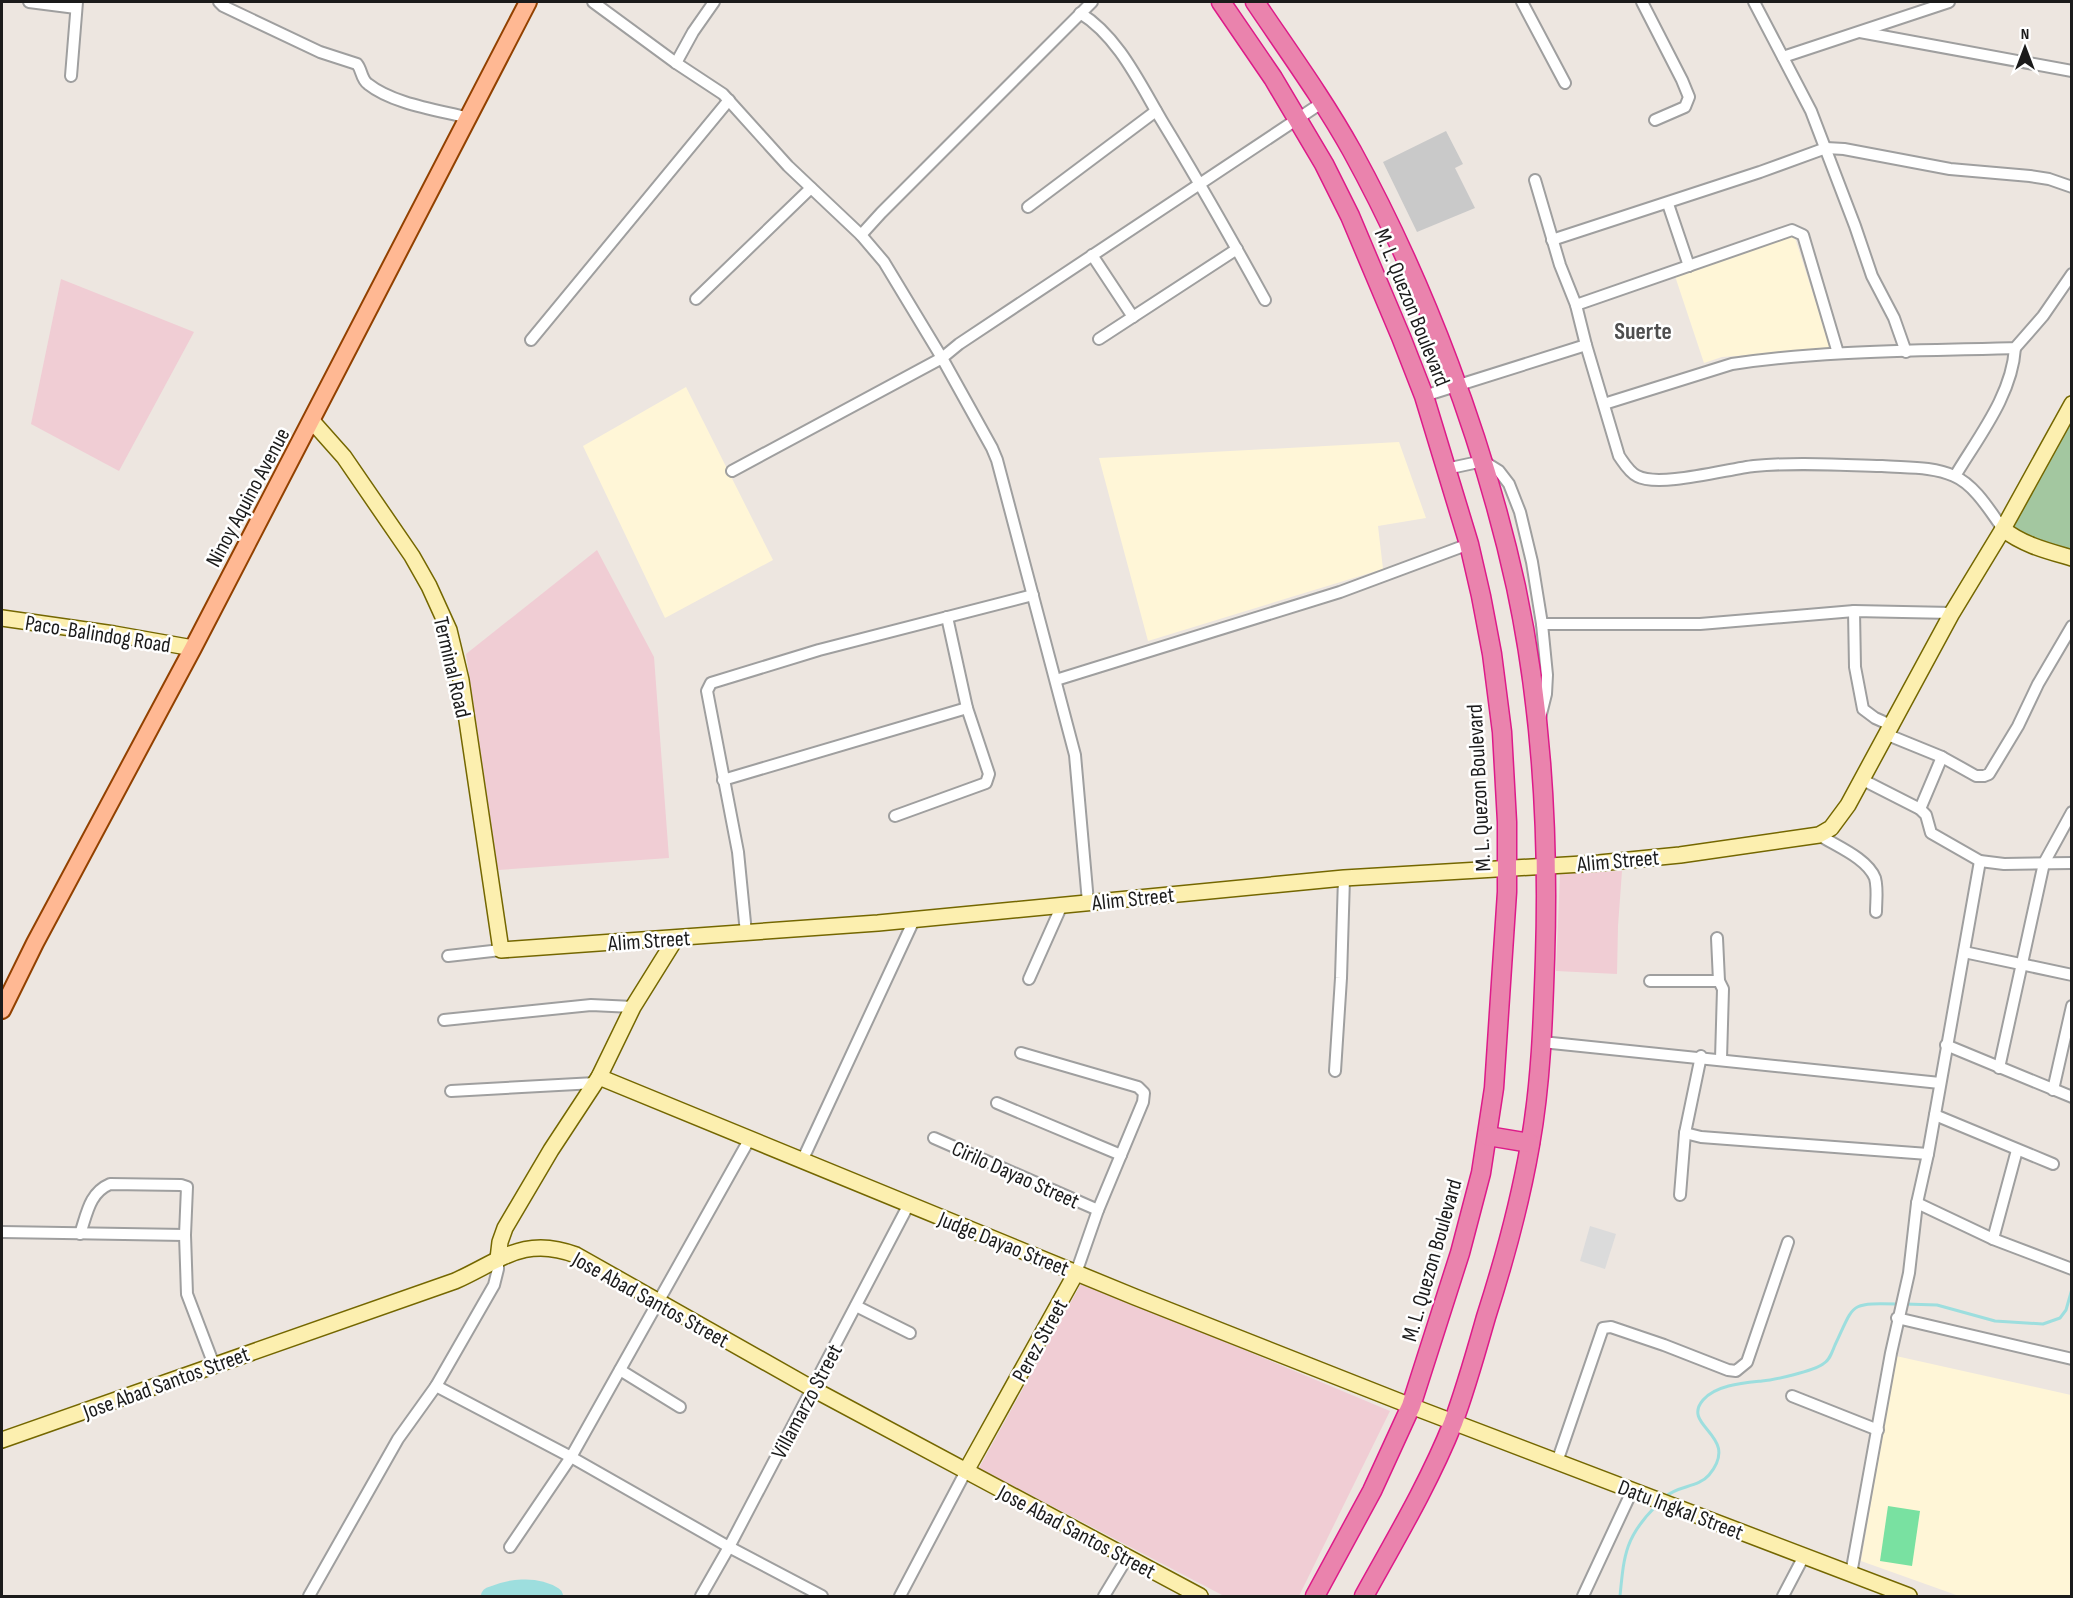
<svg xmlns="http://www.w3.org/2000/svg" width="2073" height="1598" font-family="'Sofia Sans Condensed',sans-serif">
	<rect width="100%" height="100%" fill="#ede6e0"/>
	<g fill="#f0cdd4">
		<path d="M61,279L194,332L119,471L31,424Z"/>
		<path d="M597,550L654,657L669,858L498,870L466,654Z"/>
		<path d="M1622,871L1618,926L1617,974L1556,971L1560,873Z"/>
		<path d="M1082,1282L1390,1411L1299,1596H1224L979,1468Z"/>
	</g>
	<g fill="#fff6d7">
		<path d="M1794,235L1830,346L1826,350L1722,357L1704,363L1675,276Z"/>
		<path d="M686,387L773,560L665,618L583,446Z"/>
		<path d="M1399,442L1426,518L1378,526L1383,569L1148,641L1099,458Z"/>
		<path d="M1896,1356L2071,1395V1596H1959L1861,1561Z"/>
	</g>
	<path fill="#c9c9c9" d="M1446,131L1463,164L1455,168L1475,208L1417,232L1383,162Z"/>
	<path fill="#a3c7a0" d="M2071,418V550L2028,536L2013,527Z"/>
	<path fill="#79e1a1" d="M1888,1506L1920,1511L1912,1566L1880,1561Z"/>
	<path fill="#dbdbdb" d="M1590,1226L1616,1234L1605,1269L1580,1261Z"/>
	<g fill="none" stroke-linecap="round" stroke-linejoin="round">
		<g stroke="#9ddede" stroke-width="3">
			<path d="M1905,1304L1937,1305L1995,1321L2043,1324L2060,1318L2066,1310L2072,1289"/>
			<path d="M1665,1497C1678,1485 1698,1488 1709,1475C1742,1435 1680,1427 1703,1400C1716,1385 1743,1383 1762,1381C1775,1380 1813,1371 1823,1364C1830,1360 1832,1352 1835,1345C1855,1303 1848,1303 1898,1304"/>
			<path d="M1620,1596C1624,1555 1625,1537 1656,1506"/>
		</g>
		<path stroke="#9ddede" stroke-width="18" d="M490,1596C509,1588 535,1584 554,1596"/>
		<g stroke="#9f9f9f" stroke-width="14">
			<g id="street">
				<path d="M29,2L76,8"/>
				<path d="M219,2L223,6L320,52L357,64C362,70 361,79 368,84C393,104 438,110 469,118"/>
				<path d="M593,2L676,63L723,94L788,166L861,235L881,213L1092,2"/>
				<path d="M1522,2L1565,83"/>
				<path d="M1642,2L1682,80L1689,97L1685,107L1655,120"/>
				<path d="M1754,2L1811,111L1855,226L1872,276L1894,318L1906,352"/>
				<path d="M1080,13C1118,36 1140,84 1162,121C1198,180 1232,240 1265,300"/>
				<path d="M1860,32L2072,71"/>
				<path d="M1783,57L1949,2"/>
				<path d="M676,63L693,32L714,2"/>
				<path d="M71,76L77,2"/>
				<path d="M1535,180L1560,265L1576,305L1586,345L1619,456C1624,463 1629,472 1637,476C1659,488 1727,469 1754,466C1796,462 1840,465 1882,466C1906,468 1932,466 1954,476C1975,485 1990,511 2003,529"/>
				<path d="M1668,204L1689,266"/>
				<path d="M1028,207L1156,111"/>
				<path d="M861,235L884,262L942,358L992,448L997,460L1075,755L1088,902"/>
				<path d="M1552,240L1760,172L1826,148L1844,149L1950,169L2030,176L2049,179L2072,187"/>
				<path d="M1092,255L1133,317"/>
				<path d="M696,299L811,188"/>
				<path d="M1576,305L1792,230L1803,235L1838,353"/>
				<path d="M1099,339L1237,249"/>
				<path d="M531,340L729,100"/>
				<path d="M1424,396L1586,345"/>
				<path d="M1604,404L1732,364C1825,350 1920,351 2015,348L2043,316L2072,274"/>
				<path d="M1446,469L1483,461L1499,471L1509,484L1520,512L1532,562L1542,624L1547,675L1546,694L1540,718"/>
				<path d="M732,471L942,358L959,344L1323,102"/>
				<path d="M1955,476C1979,436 2012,395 2015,348"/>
				<path d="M1854,611L1855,667L1863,709L1875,718L1893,726"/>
				<path d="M1542,624H1700L1854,611L1952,613"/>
				<path d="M1056,680L1340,592L1469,544"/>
				<path d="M1888,735L1942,757L1976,776H1984L1989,774L2018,726L2038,684L2072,626"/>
				<path d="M723,780L967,708"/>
				<path d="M1863,780L1920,809L1926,815L1931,833L1980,861L2004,864L2072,863"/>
				<path d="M1920,809L1942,757"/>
				<path d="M895,816L986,783L989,774L967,708L947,617"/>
				<path d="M1819,835C1836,846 1867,858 1875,878C1878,889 1876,901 1876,912"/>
				<path d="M746,933L738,852L707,691L711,683L819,650L1033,595"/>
				<path d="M1717,938L1719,981"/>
				<path d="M1964,952L2072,975"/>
				<path d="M448,956L501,950"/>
				<path d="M1029,979L1062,905"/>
				<path d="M1650,981H1719L1723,989L1721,1059"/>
				<path d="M444,1020L591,1005L633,1007"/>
				<path d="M1542,1042L1940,1083"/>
				<path d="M1946,1045L2072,1097"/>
				<path d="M1021,1053L1138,1087L1144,1093L1143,1102L1098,1210L1076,1273"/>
				<path d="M1701,1056L1685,1133L1701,1137L1928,1154"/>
				<path d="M1999,1068L2044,863L2072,812"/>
				<path d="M1335,1071L1341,978L1344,878"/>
				<path d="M2053,1090L2072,1006"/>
				<path d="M451,1091L595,1083"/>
				<path d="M997,1103L1121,1155"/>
				<path d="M1935,1115L2053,1164"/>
				<path d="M934,1138L1098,1210"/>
				<path d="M802,1161L914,920"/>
				<path d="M1680,1195L1685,1133"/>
				<path d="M1917,1203L1993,1239L2072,1269"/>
				<path d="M2,1232L185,1235"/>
				<path d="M80,1234C87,1214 89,1193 110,1184L181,1185L187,1187L185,1235L187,1294L214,1365"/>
				<path d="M1993,1239L2017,1150"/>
				<path d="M856,1306L910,1333"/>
				<path d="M1897,1318L2072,1359"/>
				<path d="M620,1370L680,1407"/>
				<path d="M436,1386L571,1457L729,1547L822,1596"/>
				<path d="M1792,1396L1878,1430"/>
				<path d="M1557,1462L1603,1328L1611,1327L1664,1345L1728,1370L1736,1371L1747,1362L1788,1242"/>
				<path d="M510,1547L571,1457L749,1140"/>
				<path d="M1851,1574L1891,1353L1909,1273L1917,1203L1928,1154L1980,861"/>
				<path d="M309,1596L398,1439L436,1386L494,1285L498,1269V1259"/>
				<path d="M701,1596L729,1547L909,1204"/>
				<path d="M900,1596L966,1471"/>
				<path d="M1104,1596L1127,1558"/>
				<path d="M1583,1596L1632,1491"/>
				<path d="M1783,1596L1804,1556"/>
			</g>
		</g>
		<g stroke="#746700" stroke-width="18">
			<g id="secondary">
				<path d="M312,421L344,457L412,556L429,586L449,630L461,680L501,950L878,923L1344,878L1599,863L1680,855L1819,835L1831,828L1848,805L1952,613L2003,529L2072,404"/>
				<path d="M2003,529C2023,545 2048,551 2072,558"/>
				<path d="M2,618L114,634L193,648"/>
				<path d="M599,1077L1135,1297L1411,1406L1909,1596"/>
				<path d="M498,1259L500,1242L505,1228L551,1150L599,1077L633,1007L676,938"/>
				<path d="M2,1440L455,1281C500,1261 524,1235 576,1255L813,1389L1200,1596"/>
				<path d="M966,1471L1076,1273"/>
			</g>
		</g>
		<g stroke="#924100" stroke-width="20">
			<path id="primary" d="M2,1010L35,943L193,648L528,2"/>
		</g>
		<g stroke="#dd1b89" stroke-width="21">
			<g id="highway">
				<path d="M1221,2L1273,78L1324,164L1350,216L1401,337L1424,396L1469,544L1481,596L1492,654L1502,732L1507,822V892L1494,1088L1481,1173L1460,1253L1411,1406L1372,1491L1315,1596"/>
				<path d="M1255,2C1288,51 1323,99 1352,151C1424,282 1484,441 1516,587C1542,709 1549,834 1545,958C1543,1021 1541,1083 1530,1145C1520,1203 1504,1261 1486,1317C1476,1352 1466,1388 1453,1423C1429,1483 1395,1540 1364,1596"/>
				<path d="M1488,1136L1530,1143"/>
			</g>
		</g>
		<use href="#street" stroke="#fff" stroke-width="10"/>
		<use href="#secondary" stroke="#fcefaf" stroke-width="15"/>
		<use href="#primary" stroke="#ffb893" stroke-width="16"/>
		<use href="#highway" stroke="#ea83ad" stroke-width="18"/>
	</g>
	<g text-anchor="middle" stroke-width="5" stroke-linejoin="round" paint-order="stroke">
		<g font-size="22" fill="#1b1b1b" stroke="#fff">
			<text transform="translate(1413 307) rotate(68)" y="8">M. L. Quezon Boulevard</text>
			<text transform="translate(247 497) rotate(-62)" y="8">Ninoy Aquino Avenue</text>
			<text transform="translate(98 633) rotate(9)" y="8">Paco-Balindog Road</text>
			<text transform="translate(453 667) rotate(77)" y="8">Terminal Road</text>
			<text transform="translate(1478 788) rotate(-93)" y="8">M. L. Quezon Boulevard</text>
			<text transform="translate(1618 860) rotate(-5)" y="8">Alim Street</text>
			<text transform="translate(1133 898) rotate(-6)" y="8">Alim Street</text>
			<text transform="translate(649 940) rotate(-4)" y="8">Alim Street</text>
			<text transform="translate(1016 1174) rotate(24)" y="8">Cirilo Dayao Street</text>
			<text transform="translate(1004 1243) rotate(22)" y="8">Judge Dayao Street</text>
			<text transform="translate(1431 1260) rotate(-74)" y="8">M. L. Quezon Boulevard</text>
			<text transform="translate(651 1299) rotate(29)" y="8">Jose Abad Santos Street</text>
			<text transform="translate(1039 1340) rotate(-61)" y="8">Perez Street</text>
			<text transform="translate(166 1382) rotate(-20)" y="8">Jose Abad Santos Street</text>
			<text transform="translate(806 1401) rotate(-62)" y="8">Villamarzo Street</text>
			<text transform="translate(1681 1509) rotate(21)" y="8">Datu Ingkal Street</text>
			<text transform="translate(1077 1531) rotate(28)" y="8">Jose Abad Santos Street</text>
		</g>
		<g font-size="24" font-weight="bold" fill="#4e4e4e" stroke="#fff">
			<text x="1643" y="339">Suerte</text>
		</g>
	</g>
	<rect width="2073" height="1598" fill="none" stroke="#1b1b1b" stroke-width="6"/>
	<g transform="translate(2025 48)" stroke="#ffffff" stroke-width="4.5" paint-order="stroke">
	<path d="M0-4.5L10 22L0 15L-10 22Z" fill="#1b1b1b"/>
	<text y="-9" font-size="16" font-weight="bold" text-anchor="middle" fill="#1b1b1b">N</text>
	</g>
</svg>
